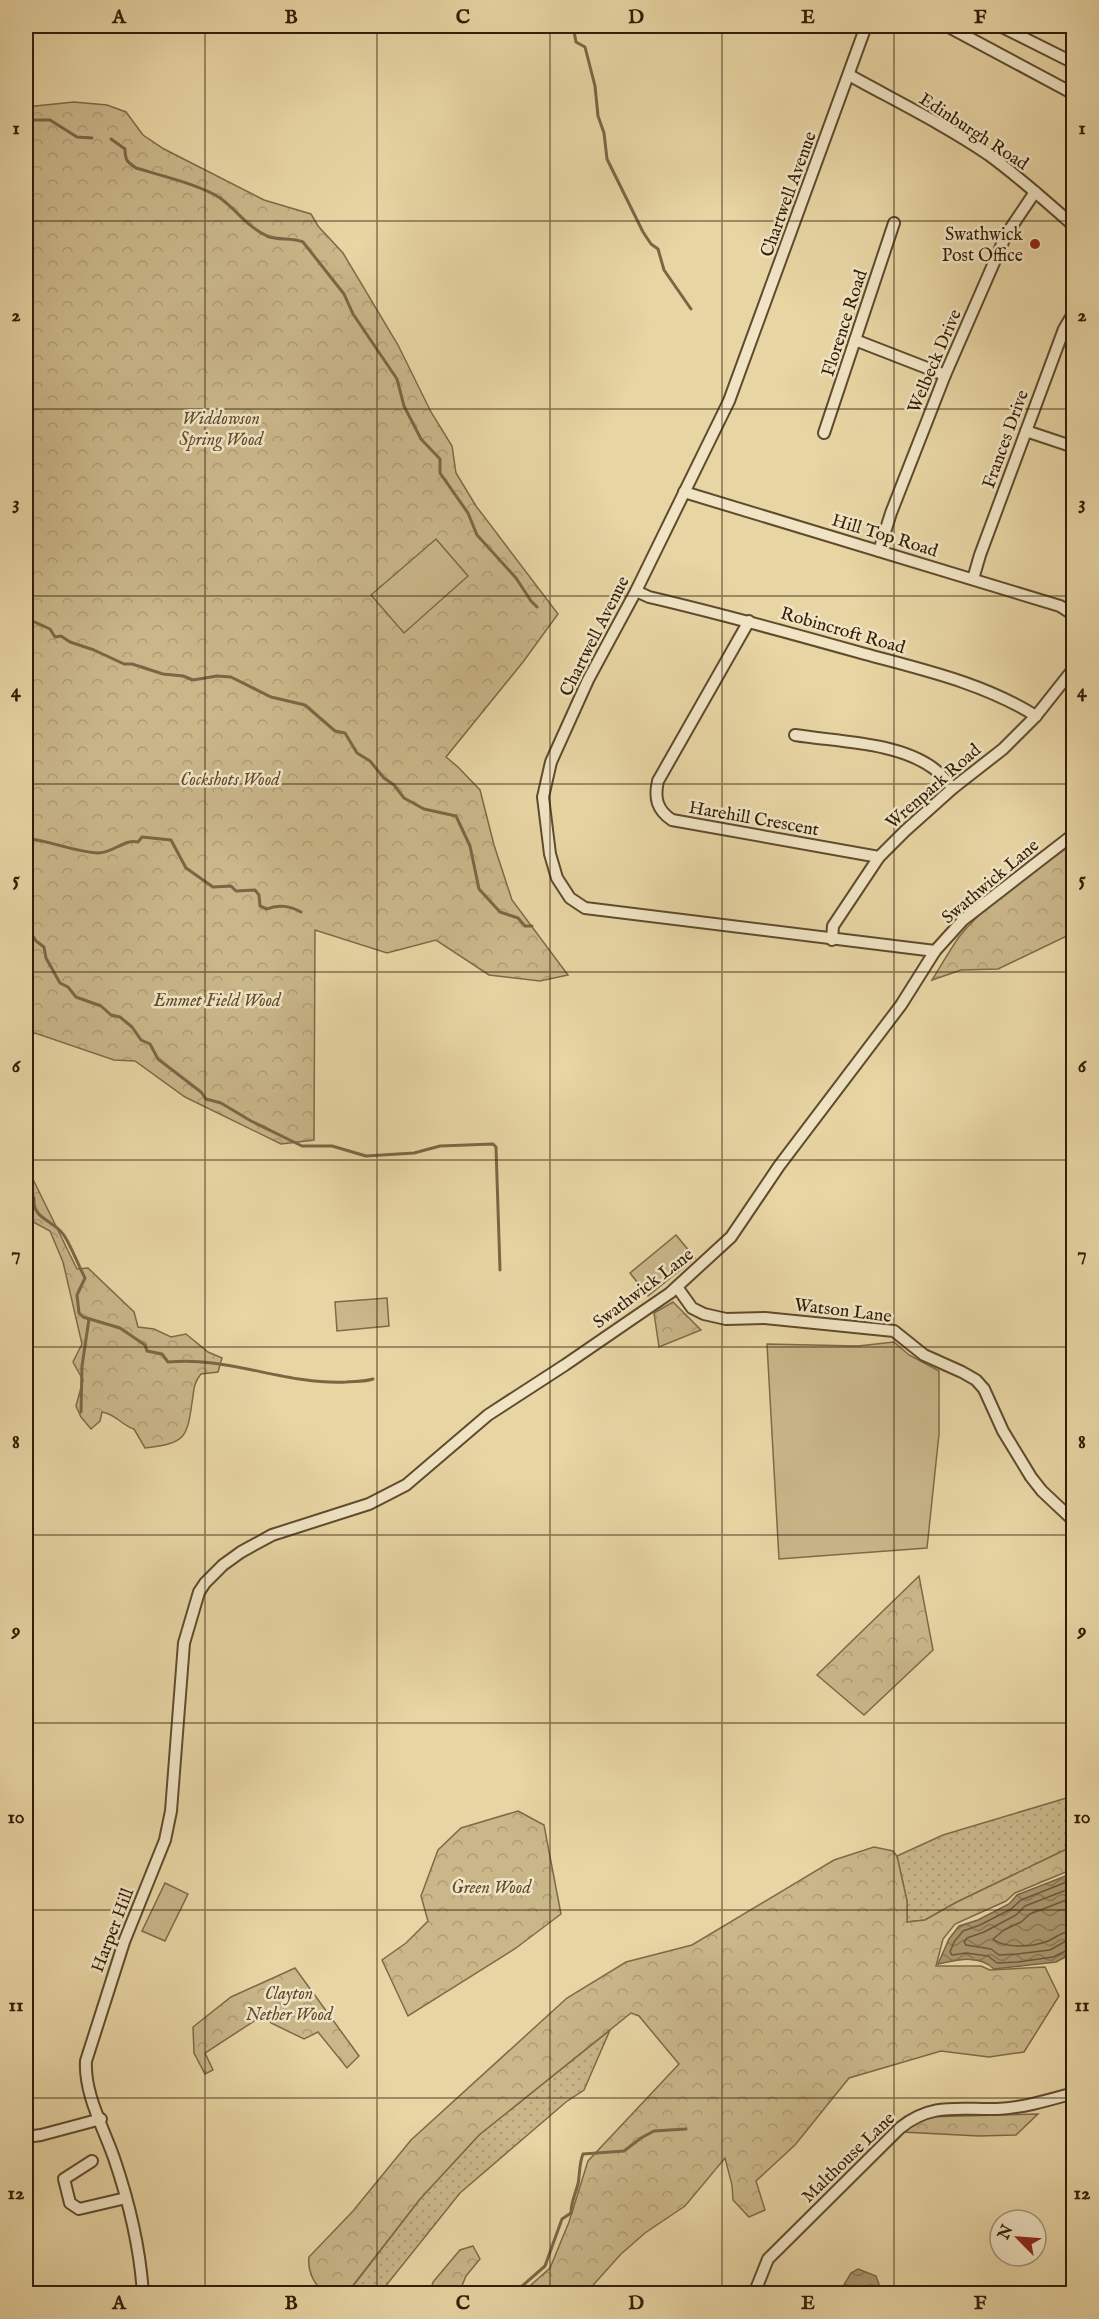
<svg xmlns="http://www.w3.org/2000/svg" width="1099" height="2319" font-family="'IM FELL English',serif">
	<defs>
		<pattern id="grass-dots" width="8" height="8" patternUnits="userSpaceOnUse" patternTransform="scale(1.5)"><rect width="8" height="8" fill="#c9b689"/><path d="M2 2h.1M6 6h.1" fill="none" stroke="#ad9c75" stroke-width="1.8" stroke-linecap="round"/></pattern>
		<pattern id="forest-crowns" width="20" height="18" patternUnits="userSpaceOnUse" patternTransform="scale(1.5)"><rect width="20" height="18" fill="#c9b689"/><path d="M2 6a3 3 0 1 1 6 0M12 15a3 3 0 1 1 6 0" fill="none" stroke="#ad9c75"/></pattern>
		<pattern id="water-waves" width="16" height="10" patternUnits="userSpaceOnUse" patternTransform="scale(1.5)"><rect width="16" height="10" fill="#aa966f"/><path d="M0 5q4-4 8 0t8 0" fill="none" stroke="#8b7a59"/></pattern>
	</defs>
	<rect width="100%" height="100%" fill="#e8d5a4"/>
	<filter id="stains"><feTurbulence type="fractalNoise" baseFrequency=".00333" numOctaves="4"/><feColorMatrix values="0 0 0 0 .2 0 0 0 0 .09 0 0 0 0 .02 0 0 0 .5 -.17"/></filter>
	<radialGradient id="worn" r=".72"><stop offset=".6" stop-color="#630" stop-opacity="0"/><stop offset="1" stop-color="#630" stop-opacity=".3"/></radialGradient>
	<g fill="url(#grass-dots)" stroke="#7d6a48" stroke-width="1.5">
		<path d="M1073,1796V1846L957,1902L925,1920L907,1922V1901L897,1856L943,1835Z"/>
		<path d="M610,2030L584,2090L566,2102L460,2193L380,2293L347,2294L420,2199L479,2135Z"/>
	</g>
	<g fill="url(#forest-crowns)" stroke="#7d6a48" stroke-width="1.5">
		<path d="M74,102L107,105L126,112L143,135L164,149L264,200L311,214L318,226L343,253L398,345L431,412L452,446L456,473L476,506L558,614L523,662L446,757L458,767L480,790L494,845L512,900L568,975L540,981L489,975L436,940L387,953L315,930L314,1140L281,1144L185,1097L135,1061L114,1060L35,1033L26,1039V107Z"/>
		<path d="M1073,843V933L998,969L961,970L932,980C941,966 949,951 959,937C989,899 1035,873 1073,843Z"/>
		<path d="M26,1165L77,1269L88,1268L134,1312L138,1327L154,1329L171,1337L186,1334L208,1352L222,1358L218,1372L201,1374C195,1381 194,1387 193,1396C187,1437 188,1443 145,1448L134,1429C121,1425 116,1414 102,1412L100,1421L91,1429L81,1417L76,1406L83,1380L73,1362L82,1344L63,1262L50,1231L26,1218Z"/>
		<path d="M673,1302L701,1330L659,1347L654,1313Z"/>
		<path d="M919,1576L933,1650L864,1715L817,1675Z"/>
		<path d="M518,1811L544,1825L561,1914L516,1948L408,2016L382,1960L406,1943L428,1921L421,1896L438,1850L461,1828Z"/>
		<path d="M1073,1846V1869L1015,1893L1006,1901L955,1924L943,1939L936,1966H981L990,1970L1045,1967L1059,1996L1024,2052L989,2057L941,2051L849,2078L795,2145L756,2181L765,2210L749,2217L733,2200L732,2185L725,2158L685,2206L645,2233L621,2254L586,2293H522L550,2268L569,2222L588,2161L679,2064L639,2016L631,2013L479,2135L420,2199L347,2293H323C314,2283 307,2271 309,2257L353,2211L411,2140L567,1998L626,1962L692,1945L834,1860L874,1847L893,1851L897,1856L907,1901V1922L925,1920L957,1902Z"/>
		<path d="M295,1968L359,2056L347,2068L318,2032L304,2039L271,2023L265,2014L205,2053L213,2070L205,2074L194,2053L193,2027L231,1997Z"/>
		<path d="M1038,2114L1016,2135L979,2136L903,2132L925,2117Z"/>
		<path d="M473,2246L480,2259L466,2276L459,2293H430L433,2282L460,2250Z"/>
	</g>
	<g fill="#c9b689" stroke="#7d6a48" stroke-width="1.5">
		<path d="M436,539L468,576L404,633L371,595Z"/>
		<path d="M676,1235L695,1258L648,1296L630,1273Z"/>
		<path d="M387,1298L389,1326L337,1331L335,1302Z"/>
		<path d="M894,1342L909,1355L939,1371V1434L927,1548L779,1559L767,1344L858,1346Z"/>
		<path d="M165,1883L188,1894L165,1941L142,1931Z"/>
	</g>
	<g fill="url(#water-waves)" stroke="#7a6645" stroke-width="1.5">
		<path d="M1073,1873V1953L1056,1962L994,1969C979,1954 957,1960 938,1964L949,1939L959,1926L978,1920L1009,1904L1017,1895Z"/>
		<path d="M858,2269L876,2276L880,2287L877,2293H839L851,2273Z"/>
	</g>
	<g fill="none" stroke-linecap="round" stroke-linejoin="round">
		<g stroke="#6e5a3b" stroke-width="1.5">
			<path d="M1074,1879L1021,1900L1011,1909L980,1925L963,1931L954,1942L950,1952L952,1955L966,1953L988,1956L997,1963L1018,1962L1053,1957L1074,1947"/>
			<path d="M1074,1887L1025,1906L1016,1915L984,1932L967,1938L964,1942L966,1945L991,1949L999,1955L1017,1954L1050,1950L1066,1941L1074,1939"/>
			<path d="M1074,1897L1030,1914L1021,1922L1004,1930L993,1939C1005,1949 1033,1947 1048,1941C1057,1937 1063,1931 1074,1930"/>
		</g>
		<g stroke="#7a6645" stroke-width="3">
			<path d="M573,26L576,42L585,47L595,86L598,116L604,133L607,159L643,232L651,244L658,249L664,270L691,309"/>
			<path d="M26,120H50L77,137L92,138"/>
			<path d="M111,139L125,149C125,160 127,162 136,168C159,175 201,185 220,198C238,211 245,225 267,236C279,241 291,237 303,242L344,294L353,314L397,379L404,406L421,439L440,459V473L468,513L477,535L516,578L531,601L537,607"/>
			<path d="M26,618L50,629L55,637L61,636L70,642L94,650L124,664H132L163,674L183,676L193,680L217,676L231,677L271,697L305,705L335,731L345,733L357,753L370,761L384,778L394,785L404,798L424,809L456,816L470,846L479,889L500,912L518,918L525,926H532"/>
			<path d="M26,838C50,841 72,851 97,853C112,854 123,839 138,842L142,837L171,840L186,868L213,887L231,886L236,891L255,890L259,895L260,906L267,909C278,904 291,906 301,912"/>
			<path d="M26,925L36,941L44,947L46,958L60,983L68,987L76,997L101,1006L111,1015L120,1017L132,1027L141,1040L150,1044L158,1059L201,1092L206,1099L221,1103L251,1121L302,1146H332L366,1156L414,1153L440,1146L493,1144L496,1147L500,1270"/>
			<path d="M26,1188L34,1198C32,1219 53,1220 63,1234C69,1241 79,1267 85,1278L77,1295L79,1313L83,1317L120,1328L145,1345L147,1351L162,1354L168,1362C228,1356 285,1385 346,1382C355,1381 364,1382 373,1379"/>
			<path d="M81,1412L82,1366L89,1319"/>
			<path d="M513,2294L545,2266L562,2219L571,2213C571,2202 575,2195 578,2184C580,2174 579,2164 583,2154L624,2151L641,2138L654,2131L686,2129"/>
		</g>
		<g stroke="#5f4b2e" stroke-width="14">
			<g id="minor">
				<path d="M866,26L729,401L636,591L588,680L551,762L543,797L550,854L557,878L570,898L585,908L935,951"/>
				<path d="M947,26L1074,94"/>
				<path d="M1000,26L1074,63"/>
				<path d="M849,75C896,101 945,125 989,155C1019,177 1046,201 1074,226"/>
				<path d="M855,340L945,375"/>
				<path d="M1026,431L1074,447"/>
				<path d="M824,433L894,223"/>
				<path d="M684,492L1060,606L1074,615"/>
				<path d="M879,551L891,513L945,375L1006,235L1035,192"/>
				<path d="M973,579L980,555L1064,329L1074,312"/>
				<path d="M636,591L649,597C722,614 794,634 865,654C924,670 983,683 1036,716"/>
				<path d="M749,621L658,781C654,798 657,810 672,820L879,857"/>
				<path d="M795,735C839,742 897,742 933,768C941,774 947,782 953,788"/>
				<path d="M832,940L833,926L879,857L905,831L953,788L1003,749L1036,716L1074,668"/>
				<path d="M677,1287L692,1308L704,1314L726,1319L765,1318L894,1331L924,1355L962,1372L976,1380L984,1389L1003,1431L1031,1477L1042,1491L1074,1521"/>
				<path d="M26,2137L41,2135L101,2119"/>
				<path d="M92,2161L64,2179L70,2203L79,2209L126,2198"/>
				<path d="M143,2294C140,2247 129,2202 114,2158C103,2127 84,2093 86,2061L124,1942L165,1840L171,1811L184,1643L199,1592L205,1583L223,1565L241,1552L272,1535L369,1504L406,1485L488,1415L565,1365L670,1293L731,1237L779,1166L901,1005L935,951L963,920L1074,834"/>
				<path d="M754,2294L768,2259L900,2128C932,2102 959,2110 997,2109C1022,2108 1049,2100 1074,2093"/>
			</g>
		</g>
		<use href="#minor" stroke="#f0e4c4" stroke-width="10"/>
	</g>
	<path fill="none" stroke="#311d07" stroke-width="1.5" stroke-opacity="0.55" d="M205,26V2294M377,26V2294M550,26V2294M722,26V2294M894,26V2294M26,221H1074M26,409H1074M26,596H1074M26,784H1074M26,972H1074M26,1160H1074M26,1347H1074M26,1535H1074M26,1723H1074M26,1910H1074M26,2098H1074"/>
	<circle fill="#8f2418" stroke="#f0e4c4" stroke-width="2" cx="1035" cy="244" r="6"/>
	<g text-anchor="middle" stroke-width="5" stroke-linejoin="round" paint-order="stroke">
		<g font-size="18" fill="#311d07" stroke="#f0e4c4">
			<text transform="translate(974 131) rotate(33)" y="6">Edinburgh Road</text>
			<text transform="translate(788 194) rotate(-70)" y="6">Chartwell Avenue</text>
			<text transform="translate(844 323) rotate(-72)" y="6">Florence Road</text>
			<text transform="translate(934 361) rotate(-67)" y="6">Welbeck Drive</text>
			<text transform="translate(1005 439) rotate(-70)" y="6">Frances Drive</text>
			<text transform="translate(885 535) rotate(17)" y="6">Hill Top Road</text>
			<text transform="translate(843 630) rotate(16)" y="6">Robincroft Road</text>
			<text transform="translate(594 636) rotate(-63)" y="6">Chartwell Avenue</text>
			<text transform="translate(933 786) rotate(-41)" y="6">Wrenpark Road</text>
			<text transform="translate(754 818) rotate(10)" y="6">Harehill Crescent</text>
			<text transform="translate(990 881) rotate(-40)" y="6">Swathwick Lane</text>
			<text transform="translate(643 1288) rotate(-37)" y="6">Swathwick Lane</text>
			<text transform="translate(843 1310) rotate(7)" y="6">Watson Lane</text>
			<text transform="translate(112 1930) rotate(-69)" y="6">Harper Hill</text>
			<text transform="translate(848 2157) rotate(-44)" y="6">Malthouse Lane</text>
		</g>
		<g font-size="18" fill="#311d07" stroke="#f0e4c4" text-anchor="end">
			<text x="1023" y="240">Swathwick<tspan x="1023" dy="21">Post Office</tspan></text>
		</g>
		<g font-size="18" font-style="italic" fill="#5f4b2e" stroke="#f0e4c4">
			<text x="221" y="424">Widdowson<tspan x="221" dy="21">Spring Wood</tspan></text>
			<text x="230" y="785">Cockshots Wood</text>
			<text x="217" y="1006">Emmet Field Wood</text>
			<text x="491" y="1893">Green Wood</text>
			<text x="289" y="1999">Clayton<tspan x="289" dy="21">Nether Wood</tspan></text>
		</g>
	</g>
	<rect width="1099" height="2319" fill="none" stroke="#e8d5a4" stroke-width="66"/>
	<g transform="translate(1018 2238) rotate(295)"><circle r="28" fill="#f0e4c4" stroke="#a49478" stroke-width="1.5"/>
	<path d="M0-4.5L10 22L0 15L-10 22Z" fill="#8f2418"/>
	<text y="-9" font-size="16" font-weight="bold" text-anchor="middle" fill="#311d07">N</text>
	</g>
	<rect x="33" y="33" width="1033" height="2253" fill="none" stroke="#311d07" stroke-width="2"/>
	<g font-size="20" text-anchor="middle" font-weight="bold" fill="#311d07">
		<text x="119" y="23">A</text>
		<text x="291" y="23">B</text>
		<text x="463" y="23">C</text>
		<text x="636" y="23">D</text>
		<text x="808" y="23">E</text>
		<text x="980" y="23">F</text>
		<text x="16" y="134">1</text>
		<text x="1082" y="134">1</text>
		<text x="16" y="321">2</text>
		<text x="1082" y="321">2</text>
		<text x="16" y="509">3</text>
		<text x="1082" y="509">3</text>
		<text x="16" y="697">4</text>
		<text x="1082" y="697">4</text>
		<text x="16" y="885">5</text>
		<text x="1082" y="885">5</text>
		<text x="16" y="1072">6</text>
		<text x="1082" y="1072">6</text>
		<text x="16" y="1260">7</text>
		<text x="1082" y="1260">7</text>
		<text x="16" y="1448">8</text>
		<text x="1082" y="1448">8</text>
		<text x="16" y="1636">9</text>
		<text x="1082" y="1636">9</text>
		<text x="16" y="1823">10</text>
		<text x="1082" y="1823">10</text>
		<text x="16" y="2011">11</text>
		<text x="1082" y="2011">11</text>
		<text x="16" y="2199">12</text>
		<text x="1082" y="2199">12</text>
		<text x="119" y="2309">A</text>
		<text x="291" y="2309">B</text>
		<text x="463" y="2309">C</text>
		<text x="636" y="2309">D</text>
		<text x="808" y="2309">E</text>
		<text x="980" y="2309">F</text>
	</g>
	<rect width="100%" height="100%" filter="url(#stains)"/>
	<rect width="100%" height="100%" fill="url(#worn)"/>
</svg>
